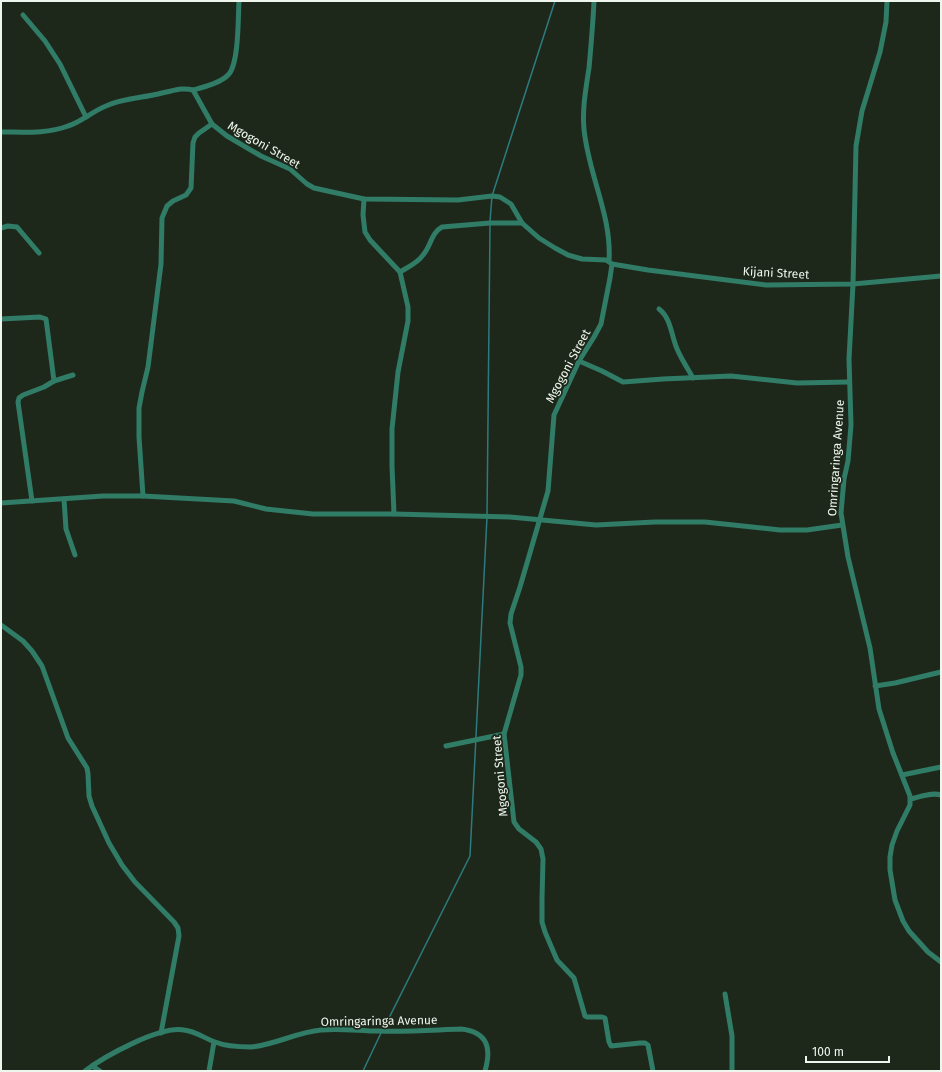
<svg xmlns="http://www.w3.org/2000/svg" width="942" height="1072" font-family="'Fira Sans',sans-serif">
	<rect width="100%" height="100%" fill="#1d281b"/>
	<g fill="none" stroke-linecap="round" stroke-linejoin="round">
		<g stroke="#2d7b7f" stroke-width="1.5">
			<path d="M490,221L492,196L555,1"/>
			<path d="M383,1030L470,856L487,517L490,225"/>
			<path d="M363,1071L381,1033"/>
		</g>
		<g stroke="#307c66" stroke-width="5">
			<path d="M594,1C593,24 591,46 589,68C586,88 582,109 584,129C588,174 612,215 609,261"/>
			<path d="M887,1L886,22L880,52L862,111L856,146L853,284L849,359L851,425L848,461L844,479L841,513L848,557L870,648L879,709L893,753L910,796V805L897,831L892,845L890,857V870L895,900L903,921L909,931L928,952L941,962"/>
			<path d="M23,15L45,41L60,64L86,117"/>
			<path d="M193,90C204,87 221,83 229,74C239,62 238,17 239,1"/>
			<path d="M1,132C23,132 47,134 68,126C81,122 93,111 106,106C123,98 144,98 162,93C173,91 182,87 193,90L212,124L227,136L261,156L290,169L307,184L314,188L364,199L458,200L492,196L500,197L511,204L522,223L539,238L555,248L568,255L582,259L606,260L612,264L610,278L601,324L594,337L579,361L554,415L548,491L520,587L511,614L510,623L521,667V675L504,734L514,822L519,829L536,842L541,849L543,859L542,899V922L545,932L557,960L574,978L585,1016L587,1017H602L605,1018L609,1042L611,1046L640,1043H645L648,1045L653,1071"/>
			<path d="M364,199L363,215L365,232L370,240L400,272L408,307V321L398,372L392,429V466L394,514"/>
			<path d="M1,228L8,226L17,227L39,253"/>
			<path d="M612,264L648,270L766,285L853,284L941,276"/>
			<path d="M400,272C408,267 418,263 423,255C431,246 431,233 442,227L490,223H522"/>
			<path d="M659,309C672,319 671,337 678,351C682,360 688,369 693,378"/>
			<path d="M1,319L40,317L46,319L54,381"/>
			<path d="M579,361L602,371L623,382L663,379L731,376L797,383L849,382"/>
			<path d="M143,496L139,437V408L142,392L148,367L161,264L162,218L167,206L173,201L186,195L191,188L193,143L195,137L199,133L212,124"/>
			<path d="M64,499L66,529L75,555"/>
			<path d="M32,501L18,402L19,398L23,395L44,387L54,381L73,375"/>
			<path d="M1,503L103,496H143L234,501L266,509L313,514H394L510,517L596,525L655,522H705L780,530H807L842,525"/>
			<path d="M1,625L23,641L32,651L42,666L68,738L87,768L88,774L89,796L92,806L109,843L122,865L135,882L174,922L178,928L179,936L161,1033"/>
			<path d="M875,686L895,683L941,672"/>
			<path d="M446,746L504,734"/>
			<path d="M902,775L941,767"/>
			<path d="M911,799C920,797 931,792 941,795"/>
			<path d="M725,994L732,1036V1071"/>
			<path d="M92,1066L100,1071"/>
			<path d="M85,1071C105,1056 159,1026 184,1030C195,1031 204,1038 215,1042C225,1046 240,1047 251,1047C275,1045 297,1032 321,1030C340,1028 360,1031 379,1031C406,1032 433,1030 461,1029C487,1032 492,1047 485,1071"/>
			<path d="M209,1071L214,1042"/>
		</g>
	</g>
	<g text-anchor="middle" stroke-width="3.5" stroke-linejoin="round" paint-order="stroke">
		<g font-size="12" fill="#eff6ed" stroke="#1d281b">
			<text transform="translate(264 145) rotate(30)" y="4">Mgogoni Street</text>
			<text transform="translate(776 273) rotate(3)" y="4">Kijani Street</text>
			<text transform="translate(568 366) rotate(-62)" y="4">Mgogoni Street</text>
			<text transform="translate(836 458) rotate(-86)" y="4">Omringaringa Avenue</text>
			<text transform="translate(500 776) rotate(-95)" y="4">Mgogoni Street</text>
			<text transform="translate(379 1021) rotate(-1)" y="4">Omringaringa Avenue</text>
		</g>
	</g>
	<rect width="942" height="1072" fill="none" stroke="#eff6ed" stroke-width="4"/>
	<path d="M806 1056v6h83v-6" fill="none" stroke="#eff6ed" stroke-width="2"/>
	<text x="812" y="1056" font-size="12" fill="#eff6ed" stroke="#1d281b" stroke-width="3" paint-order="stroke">100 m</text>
</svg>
